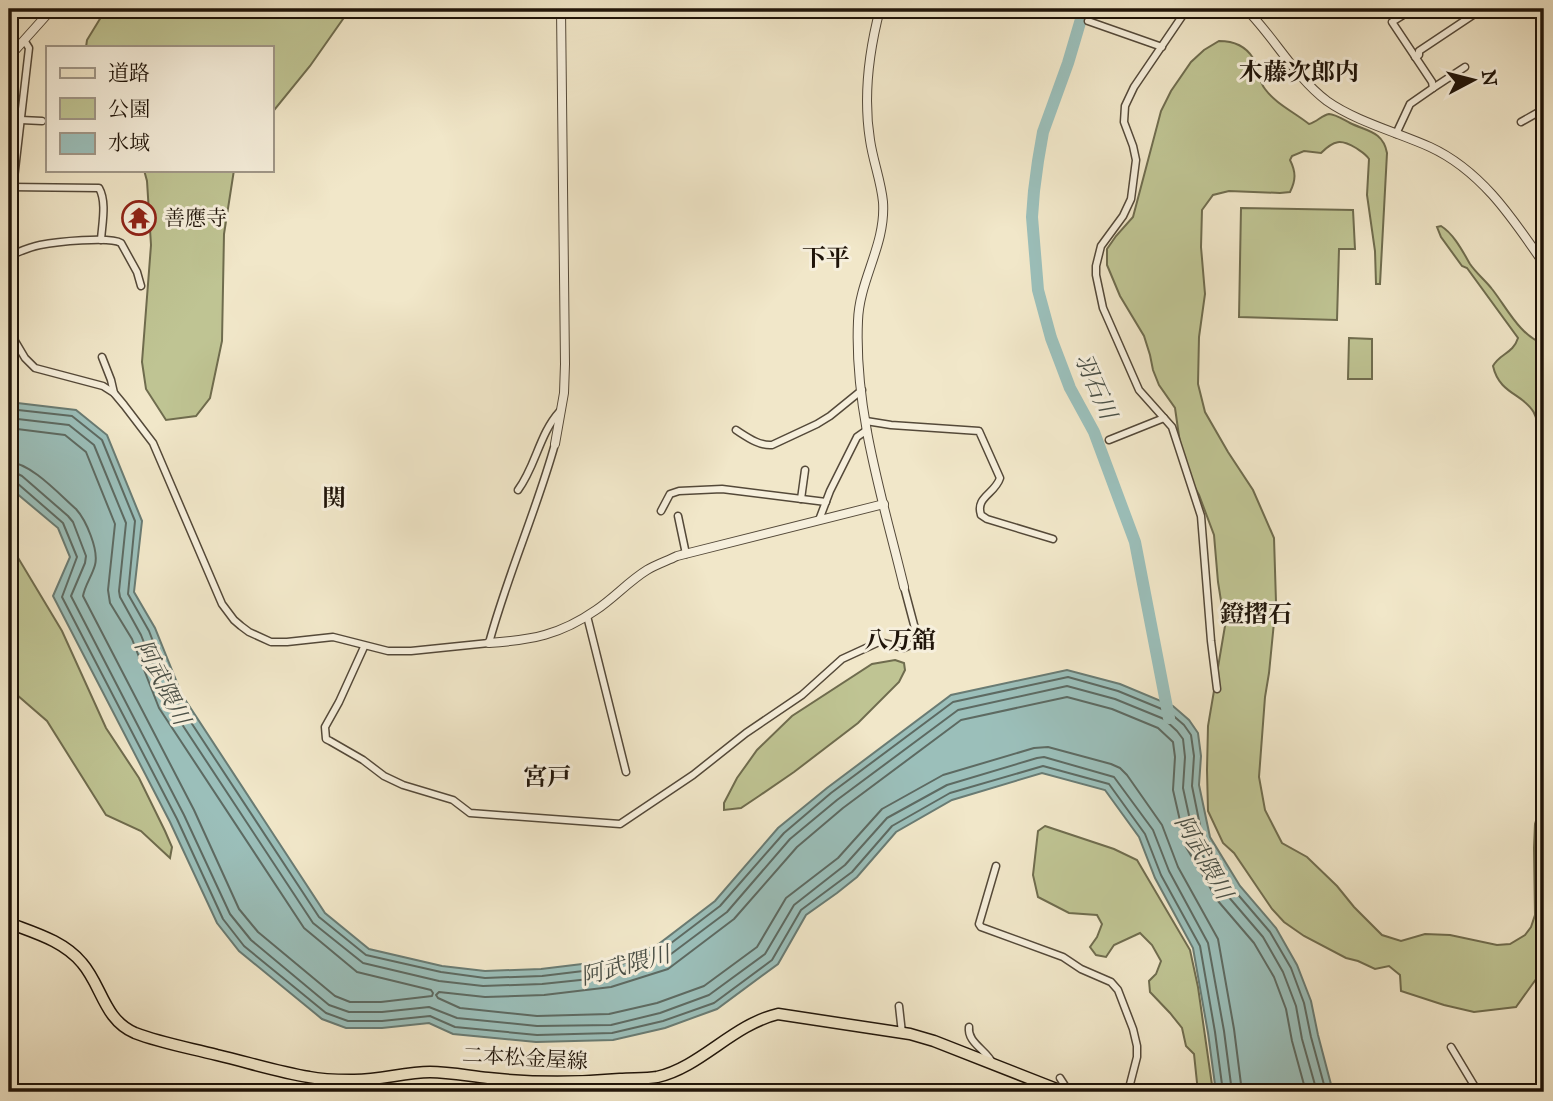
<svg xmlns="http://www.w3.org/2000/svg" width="1553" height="1101" font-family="'IM FELL Great Primer','Noto Serif JP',serif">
	<rect width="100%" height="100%" fill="#f1e7c9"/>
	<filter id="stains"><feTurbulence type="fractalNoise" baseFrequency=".00286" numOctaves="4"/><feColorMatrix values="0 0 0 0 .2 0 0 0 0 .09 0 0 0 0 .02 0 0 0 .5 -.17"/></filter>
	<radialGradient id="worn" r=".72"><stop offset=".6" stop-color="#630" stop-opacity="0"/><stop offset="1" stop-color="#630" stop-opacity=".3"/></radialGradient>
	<g fill="#bfc493" stroke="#6f6c4e" stroke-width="2">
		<path d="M106,9H350L310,66L271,114V47H86L87,40Z"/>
		<path d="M1219,41C1232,41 1245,45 1253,58C1258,67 1258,80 1265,89C1276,104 1294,112 1309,124C1317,122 1322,115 1329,114C1335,114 1344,120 1350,123C1366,131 1383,131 1387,153L1380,284H1376L1375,251L1367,195L1369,159C1366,154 1362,152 1356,148C1341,139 1334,140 1321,153L1304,151L1292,156L1290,160C1296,172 1296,180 1290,192L1280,193L1229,191L1213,195L1202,210L1201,247L1205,294L1199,337L1198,384L1205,412L1228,452L1253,490L1274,538L1276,602L1269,673L1265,697L1259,777L1265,810L1282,843L1307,857L1337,886L1354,907L1382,935L1401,941L1425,934L1450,935L1497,945L1510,944L1525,935L1531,927L1535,915L1534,848L1535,824L1544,796V968L1516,1007L1474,1012L1444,1005L1401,991L1400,975L1389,966L1375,969L1358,961L1346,958L1304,936L1284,922L1272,909L1234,853L1223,843L1208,811L1207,770L1208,726L1225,626L1218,582L1214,535L1199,495L1188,475L1182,457L1175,408L1159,385L1153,370L1150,355L1144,336L1120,296L1107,265V249L1116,236L1133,217L1161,111L1171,91L1191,62L1204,50Z"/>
		<path d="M144,170H234L224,234L222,341L210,398L196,416L166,420L146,389L142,362L151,245L147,181Z"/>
		<path d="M1241,208L1353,210L1355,249H1339L1337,320L1239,317Z"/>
		<path d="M1441,226C1454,234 1463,252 1470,264C1476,273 1486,281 1492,289C1507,308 1520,336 1544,344V459L1537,448C1546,388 1502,406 1493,366C1500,353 1513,354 1518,338L1467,268L1462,266L1441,237L1437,227Z"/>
		<path d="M1349,338L1372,339V379H1348Z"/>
		<path d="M9,547L17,556L62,631L106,728L139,778L165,831L172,847L170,858L141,831L106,815L47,721L9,688Z"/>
		<path d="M895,660L904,663L905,670L899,682L858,723L794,772L759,796L741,808L724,810V803L737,778L757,750L792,716L872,664Z"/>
		<path d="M1045,826L1114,849L1137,860L1190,950L1198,987L1213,1092H1198L1194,1054L1186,1046L1182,1028L1170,1013L1150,992L1149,981L1156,974L1161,961L1152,945L1140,933L1114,945L1106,957L1096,955L1090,947L1097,937L1102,924L1097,915L1069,913L1038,897L1033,875L1038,831Z"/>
	</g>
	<path fill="#9bbfba" stroke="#697b73" stroke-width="2" d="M9,402L76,410L107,435L142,521L134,592L155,628L182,695L325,913L369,949L442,966L485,971L541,969L607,961L656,946L715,901L778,828L827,788L951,695L1067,670L1120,684L1173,706L1189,720L1198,733L1201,756L1199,785L1210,837L1240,886L1276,928L1297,965L1311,1001L1318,1035L1333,1092H1216L1208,1033L1193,948L1155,878L1139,837L1105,790L1042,773L952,800L896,832L857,877L837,893L806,915L778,964L717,1009L665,1028L613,1040L536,1042L453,1034L429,1023L382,1028H346L322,1019L239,951L217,923L170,822L53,596L70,557L58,528L9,487Z"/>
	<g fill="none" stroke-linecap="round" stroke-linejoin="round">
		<g stroke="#5d6a62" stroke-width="2">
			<path d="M9,409L72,416L102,440L135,521L128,594L149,631L175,698L319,917L366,955L441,972L485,978L542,976L608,968L658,953L720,906L784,833L831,793L953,702L1068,677L1118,691L1169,712L1184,725L1191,735L1194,756L1192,786L1203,840L1234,890L1270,932L1291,968L1304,1003L1311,1037L1326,1092"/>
			<path d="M9,418L69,425L94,445L126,523L119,591L120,597L141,635L168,703L313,923L363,963L439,981L483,986L542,984L609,977L663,960L727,912L790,839L837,800L958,710L1067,686L1115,699L1164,719L1177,731L1183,739L1185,757L1183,788L1195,843L1227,895L1263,937L1283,972L1296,1006L1302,1039L1317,1092"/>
			<path d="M9,428L65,435L86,452L115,524L108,590L110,603L132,639L159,708L304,928L357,972L431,990L433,993L432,996L381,1002H350L335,996L258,932L239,909L194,810L83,596C85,585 92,576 95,565C99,550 86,520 76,509C59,494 31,463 9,462"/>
			<path d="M9,472L16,473L22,476L68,516L73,522L86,556L85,563L71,596L184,815L230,914L251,940L329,1005L349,1012H382L429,1007L457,1018L537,1026L611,1025L660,1013L709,995L765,954L794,905L845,865L887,818L947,785L1037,758L1044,757L1114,777L1153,830L1169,871L1208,943L1224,1031L1232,1092"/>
			<path d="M9,481L17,483L63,523L77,557L62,597L177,819L223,919L244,946L326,1013L348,1021H382L430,1016L455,1027L537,1035L612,1033L663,1021L714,1003L772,960L801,910L852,872L892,826L950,793L1043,766L1109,784L1145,834L1161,875L1200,946L1215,1032L1223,1092"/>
			<path d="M1242,1092L1234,1029L1218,939L1178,867L1162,825L1127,775L1120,768L1111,764L1048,747L1034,748L943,775L882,809L838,858L786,898L757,947L704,986L657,1003L609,1014L537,1016L460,1008L438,998L436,995L439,992L485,997L544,995L611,987L668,969L734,919L797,847L843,808L961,720L1067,697L1112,709L1158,728L1173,742L1175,757L1173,790L1186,847L1218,901L1254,943L1274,977L1286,1009L1292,1041L1306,1092"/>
		</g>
		<path stroke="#9bbfba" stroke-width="12" d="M1084,9L1068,63L1043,132L1038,161L1034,191L1032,217L1038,290L1051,338L1059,359L1070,388L1094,432L1135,542L1169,718"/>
		<g stroke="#544939" stroke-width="9">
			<g id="minor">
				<path d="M1187,9L1134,87L1125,106L1124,122L1133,146L1136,160L1131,199L1123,216L1101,246L1096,266V275L1103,308L1139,390L1172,427L1201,516L1211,641L1217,689"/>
				<path d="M1413,9L1392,22L1432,82L1433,88"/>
				<path d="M1088,21L1162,47"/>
				<path d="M1415,57L1419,55V51L1473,15L1469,9"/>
				<path d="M21,120L42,121"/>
				<path d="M1521,122L1544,109"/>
				<path d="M1396,134L1410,104L1433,88L1465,67"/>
				<path d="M9,187L99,188C107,202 102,224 101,240"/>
				<path d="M13,187L29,48L24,40"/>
				<path d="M9,256C19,252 29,247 40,245C55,242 110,236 121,243L137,272L141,286"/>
				<path d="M9,331L25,358L35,368L103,386L114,393L124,405L153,443L222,604L234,620L241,626L249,632L271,642H287L333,637L388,651H411L489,643C507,576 536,512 555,444"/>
				<path d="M102,357L111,380L114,393"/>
				<path d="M866,421L891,425L979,431L1000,478C995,494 975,497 981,515L987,519L1053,539"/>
				<path d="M736,430C747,437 759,446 772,445L817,424L830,416L862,390"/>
				<path d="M1109,440L1164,418"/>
				<path d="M518,490C536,466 539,434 560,411"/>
				<path d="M801,499L805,470"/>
				<path d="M661,511L670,494L679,491L722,489L826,502"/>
				<path d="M678,516L686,554"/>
				<path d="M819,520L830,491L857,437L867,430"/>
				<path d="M587,616L626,772"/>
				<path d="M364,647L339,702L325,727L326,739L330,741L363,760L384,776L403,785L453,800L470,813L620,824L693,775L746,733L802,695L842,659L879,642L904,648L915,643L917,636L904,587"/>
				<path d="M996,866L979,924L981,927L1063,957L1081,969L1111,982L1118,990L1133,1029L1137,1046V1057L1128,1092"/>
				<path d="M899,1006L902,1033"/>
				<path d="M969,1027C967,1043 987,1050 993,1064"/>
				<path d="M1451,1047L1478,1092"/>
				<path d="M1060,1078L1069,1092"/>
			</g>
		</g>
		<g stroke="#544939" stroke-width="10">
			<g id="tertiary">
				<path d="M880,9C869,51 863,96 870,140C873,161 881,181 883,202C886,245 859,280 858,321C854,411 883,500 904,587"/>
				<path d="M1246,9C1274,37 1295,77 1327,101C1355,121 1399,133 1430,147C1482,171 1513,219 1544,264"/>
				<path d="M9,57L52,9"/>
				<path d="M555,444L564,393L565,364L561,9"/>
				<path d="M489,643C532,640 560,635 596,610C614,598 629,581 647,570C657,564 667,561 677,556L884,504"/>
			</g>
		</g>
		<g stroke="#1f1409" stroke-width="13">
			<path id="primary" d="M9,923C35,933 64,941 82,963C102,986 104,1020 135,1033C161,1043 190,1048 217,1055C247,1062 278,1072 309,1077C323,1080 338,1080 351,1080C378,1081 404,1072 430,1072C449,1072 469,1076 488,1078C532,1083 575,1083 620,1079C632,1078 645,1079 657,1077C701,1067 732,1025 778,1014L910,1034L934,1041L1064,1092"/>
		</g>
		<g stroke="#1f1409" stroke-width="13">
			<path id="trunk" d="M1538,9L1544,21"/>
		</g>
		<use href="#minor" stroke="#f6efdc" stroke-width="6"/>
		<use href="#tertiary" stroke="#f6efdc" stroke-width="8"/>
		<use href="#primary" stroke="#f1e7c9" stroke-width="10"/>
		<use href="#trunk" stroke="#f1e7c9" stroke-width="10"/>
	</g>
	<defs>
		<g id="temple-ring" transform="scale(1.75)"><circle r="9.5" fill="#f6efdc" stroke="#8f2418" stroke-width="1.5"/><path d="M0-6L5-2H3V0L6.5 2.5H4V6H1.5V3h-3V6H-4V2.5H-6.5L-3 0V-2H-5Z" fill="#8f2418"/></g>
	</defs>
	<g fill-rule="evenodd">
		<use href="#temple-ring" x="139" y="218"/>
	</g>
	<g text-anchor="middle" stroke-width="6" stroke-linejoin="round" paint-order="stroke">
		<g font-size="21" fill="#1f1409" stroke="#f6efdc" text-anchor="start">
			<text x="164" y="225">善應寺</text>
		</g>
		<g font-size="21" fill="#1f1409" stroke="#f6efdc">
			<text transform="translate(525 1058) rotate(3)" y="7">二本松金屋線</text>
		</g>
		<g font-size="23" font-style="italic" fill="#4a5047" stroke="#f6efdc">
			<text transform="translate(1096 386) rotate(66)" y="8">羽石川</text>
			<text transform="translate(163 682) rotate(63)" y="8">阿武隈川</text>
			<text transform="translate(1204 857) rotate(61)" y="8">阿武隈川</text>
			<text transform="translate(625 965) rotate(-15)" y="8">阿武隈川</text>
		</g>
		<g font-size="24" font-weight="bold" fill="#1f1409" stroke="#f6efdc">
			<text x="1299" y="80">木藤次郎内</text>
			<text x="826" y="266">下平</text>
			<text x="334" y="506">関</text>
			<text x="1256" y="622">鐙摺石</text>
			<text x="900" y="648">八万舘</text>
			<text x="547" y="785">宮戸</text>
		</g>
	</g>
	<rect width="1553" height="1101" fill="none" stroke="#f1e7c9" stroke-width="35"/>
	<rect x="10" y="10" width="1532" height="1080" fill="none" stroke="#1f1409" stroke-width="3.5"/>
	<rect x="18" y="18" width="1518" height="1066" fill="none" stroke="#1f1409" stroke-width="2"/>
	<rect x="46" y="46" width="228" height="126" fill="#f6efdc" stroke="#a09788" stroke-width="2"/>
	<rect x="60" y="68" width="35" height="10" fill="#f1e7c9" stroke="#a09788" stroke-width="2"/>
	<text x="108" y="80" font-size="21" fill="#1f1409">道路</text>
	<rect x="60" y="98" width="35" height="21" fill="#bfc493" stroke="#a09788" stroke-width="2"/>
	<text x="108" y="116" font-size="21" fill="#1f1409">公園</text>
	<rect x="60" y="133" width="35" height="21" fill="#9bbfba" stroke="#a09788" stroke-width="2"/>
	<text x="108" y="150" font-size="21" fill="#1f1409">水域</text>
	<g transform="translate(1473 80) rotate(83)" stroke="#f6efdc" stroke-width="5" paint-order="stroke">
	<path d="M0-5L12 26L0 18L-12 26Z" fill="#1f1409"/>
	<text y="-10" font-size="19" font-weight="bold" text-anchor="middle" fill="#1f1409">N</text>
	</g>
	<rect width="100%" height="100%" filter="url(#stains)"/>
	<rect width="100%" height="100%" fill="url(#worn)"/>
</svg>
